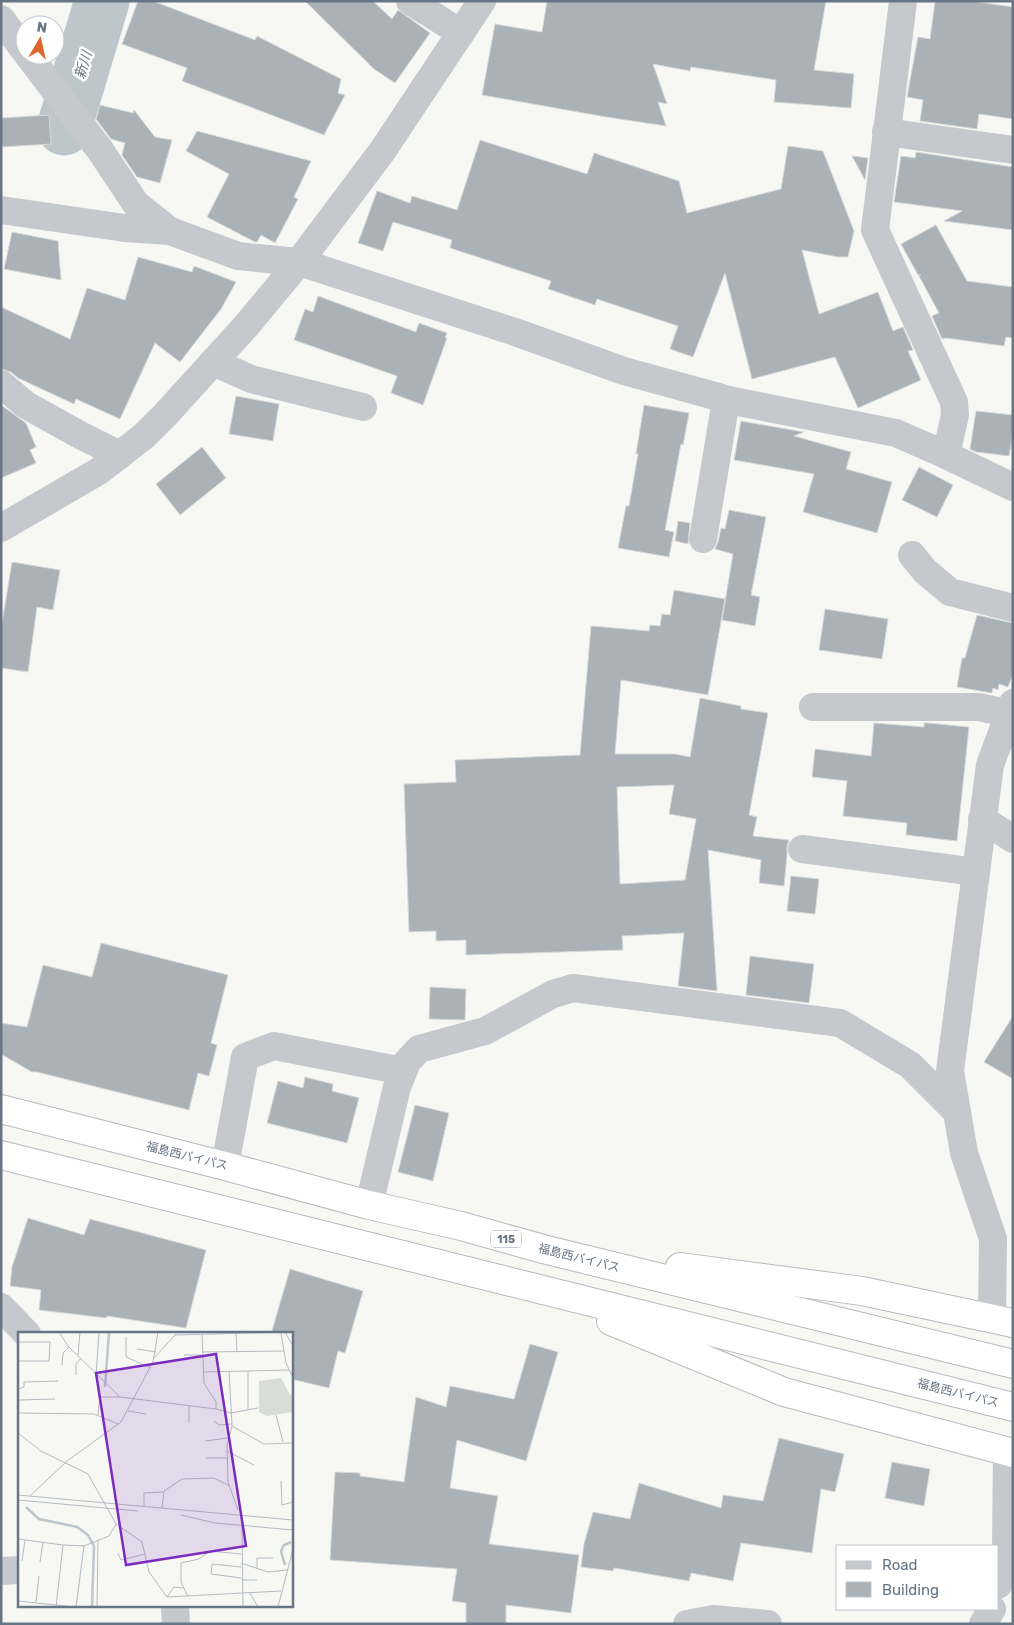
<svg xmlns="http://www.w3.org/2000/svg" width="1014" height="1625" font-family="Rubik,'Noto Sans JP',sans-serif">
	<rect width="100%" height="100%" fill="#f7f7f4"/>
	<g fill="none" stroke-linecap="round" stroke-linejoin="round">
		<path stroke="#bdc6cb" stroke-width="55" d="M64,128L102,1"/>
	</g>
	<g fill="#aab1b7" stroke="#d9d9d7" fill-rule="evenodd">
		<path d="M138,1H153L255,40L257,36L341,79L338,93L345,95L324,135L182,81L187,68L122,44Z"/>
		<path d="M305,1H373L392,19L398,10L430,33L395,83L374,69Z"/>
		<path d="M547,1H826L814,70L854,74L851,108L774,102L776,80L691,67L690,71L653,64L667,104L658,102L666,126L606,117L482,95L495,24L542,32Z"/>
		<path d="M935,1H971L1013,7V119L979,114L977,129L920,121L923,100L907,97L918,37L930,39Z"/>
		<path d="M100,105L133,113L134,110L155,137L172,140L160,183L137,177L122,155L125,143L111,139L96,119Z"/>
		<path d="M49,115L51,144L1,147V118Z"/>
		<path d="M197,131L311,161L294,197L298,199L275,243L261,235L257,242H255L207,217L229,174L186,151Z"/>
		<path d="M480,140L587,174L594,153L679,181L687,213L781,189L788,146L823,151L854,231L848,257H838L802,250L819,314L878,292L893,331L903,327L913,350L908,351L921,380L858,408L835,357L752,379L725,273L693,357L670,349L678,326L597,299L595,305L548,289L551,281L450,248L452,240L393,222L383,251L358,243L377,191L410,203L412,196L457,210Z"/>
		<path d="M916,152L1013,167V230L944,221L962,211L894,202L901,156L915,158Z"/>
		<path d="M852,156L868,158L865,180Z"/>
		<path d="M936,225L967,281L1013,287V338L1006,337L1004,346L946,338L942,339L932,316L939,313L919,276L921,275H918L901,244Z"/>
		<path d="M12,232L58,241L61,280L4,269Z"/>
		<path d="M138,257L192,272L194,266L236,282L221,309L180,362L155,343L120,419L76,399L74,404L18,378L11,372L1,369V307L70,339L87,288L125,300Z"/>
		<path d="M318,296L416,332L419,323L447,333L445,338H447L423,405L391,393L397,376L294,340L305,309L313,312Z"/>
		<path d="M236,396L279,404L273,441L229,434Z"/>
		<path d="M1,405L26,423L36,447L30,450L36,463L1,478Z"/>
		<path d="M644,405L689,413L683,445L681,444L665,530L674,532L669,557L618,548L626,506H629L638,454H636Z"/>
		<path d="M976,411L1013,415V433L1009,456L976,452L970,449Z"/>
		<path d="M741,421L804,432L794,436L851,452L846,469L892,482L877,533L803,512L814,474L734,460Z"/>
		<path d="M202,447L226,478L180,515L156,484Z"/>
		<path d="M919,467L953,485L937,517L902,500Z"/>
		<path d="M729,510L766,517L751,595L760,597L755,626L722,620L733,554L715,549L718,542L721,528L725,529Z"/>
		<path d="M678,521L690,523L688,544L675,541Z"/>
		<path d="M12,562L60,570L53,610L37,607L28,672L1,668V629Z"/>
		<path d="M674,590L725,599L708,695L621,680L615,754H675L690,757L700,698L741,706V709L768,713L749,815L757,817L753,836L789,840L787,847V855L784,886L759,883L761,860L708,850L717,991L678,986L684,933L622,936L623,950L466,955V940L436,941V931L409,932L404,784L456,782L455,760L580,755L591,626L649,631L650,625L660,626L662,614L670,615ZM674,785L669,814L696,819L685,880L620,884L617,787Z"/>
		<path d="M825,609L888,619L882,659L819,650Z"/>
		<path d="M977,615L1013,623V674L1008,687L999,684L998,690L993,688L992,693L957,687L962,658H965Z"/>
		<path d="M874,723L924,727V723H928L969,727L957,841L906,835L907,823L843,816L847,781L812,777L815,749L871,756Z"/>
		<path d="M791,876L819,879L815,914L787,911Z"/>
		<path d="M101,943L228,975L211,1043L217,1045L209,1076L198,1073L189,1110L37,1072H32L1,1054V1023L27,1027L43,965L92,977Z"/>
		<path d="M750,956L814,964L809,1003L746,995Z"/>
		<path d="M430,987L466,989L465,1020L429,1019Z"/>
		<path d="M1013,1016V1079L984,1062Z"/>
		<path d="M305,1077L333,1084L332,1091L359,1098L347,1143L267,1123L278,1081L303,1088Z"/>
		<path d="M415,1105L449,1113L433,1181L398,1172Z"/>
		<path d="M28,1218L84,1235L90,1219L206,1250L186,1328L107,1316L106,1318L39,1310L41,1290L10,1286L12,1267Z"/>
		<path d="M290,1269L363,1291L345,1353L338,1351L329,1388L291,1379V1334H271Z"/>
		<path d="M530,1344L558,1352L526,1461L457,1440L450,1488L498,1496L489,1544L579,1555L571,1613L506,1605V1624H466V1603L452,1601L457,1569L330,1560L335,1472L360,1473V1476L404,1482L416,1397L446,1407L450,1386L514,1399Z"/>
		<path d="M779,1438L844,1454L835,1492L821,1489L812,1553L741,1543L733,1581L691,1573L689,1581L614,1568L613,1571L581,1567L584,1544L593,1512L630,1519L639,1483L721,1508L723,1495L763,1501Z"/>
		<path d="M892,1462L930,1469L924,1506L885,1498Z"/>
	</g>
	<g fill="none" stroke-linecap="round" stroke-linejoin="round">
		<g stroke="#b6b9bc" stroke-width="30">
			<g id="highway">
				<path d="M1,1109L225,1166L369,1205L461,1226L543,1249L1013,1364"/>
				<path d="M1,1155L1013,1407"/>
				<path d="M680,1267L862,1291L1013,1323"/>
				<path d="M611,1321L784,1392L1013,1453"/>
			</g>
		</g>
		<g stroke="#c5c8cc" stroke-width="28">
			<path d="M410,1L461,33"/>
			<path d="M903,1L875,230L954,402L955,415L946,455L1013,487"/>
			<path d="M1,19L25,51"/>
			<path d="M28,55L100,150L136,204L170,231L238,256L299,262L515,332L624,371L733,401L896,433L946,455"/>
			<path d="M886,132L1013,150"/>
			<path d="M1,210L125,228L170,231"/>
			<path d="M213,362L251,379L363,407"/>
			<path d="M1,384L26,405L80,435L120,455"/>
			<path d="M1,528L99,471L144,436L166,414L246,326L299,262L383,150L482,1"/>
			<path d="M703,539L726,400"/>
			<path d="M912,555L925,571L950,592L1013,608"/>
			<path d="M813,707H978L1008,713"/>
			<path d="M982,819L1013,839"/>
			<path d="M802,849L976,872"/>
			<path d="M225,1166L245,1057L274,1046L403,1071"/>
			<path d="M369,1205L397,1087L407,1062L419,1049L485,1031L553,994L573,988L840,1023L910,1065L957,1112"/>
			<path d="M1,1307L27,1334"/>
			<path d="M992,1318L993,1239L964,1153L950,1071L990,765L1013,703"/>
			<path d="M1,1571L19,1570"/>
			<path d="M998,1585L1006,1549L1007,1451"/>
			<path d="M175,1606L176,1624"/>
			<path d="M687,1624L713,1619L768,1624"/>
			<path d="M983,1624L992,1609"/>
		</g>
		<use href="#highway" stroke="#fff" stroke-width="28"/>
	</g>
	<g text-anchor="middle" stroke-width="5" stroke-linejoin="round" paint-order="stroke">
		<rect fill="#fff" stroke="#959eaa" stroke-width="1" x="491" y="1230.5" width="30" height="17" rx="4"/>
		<g font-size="11" font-weight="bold" fill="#677585">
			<text x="506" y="1243">115</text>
		</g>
		<g font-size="12" fill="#677585" stroke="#fff">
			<text transform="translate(187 1156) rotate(14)" y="4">福島西バイパス</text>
			<text transform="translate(579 1258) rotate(14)" y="4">福島西バイパス</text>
			<text transform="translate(958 1393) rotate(14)" y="4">福島西バイパス</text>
		</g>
		<g font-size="14" font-style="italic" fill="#637681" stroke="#fff">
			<text transform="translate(83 65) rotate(-73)" y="5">新川</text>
		</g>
	</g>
	<g transform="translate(18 1332)">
		<rect width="275" height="275" fill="#f7f7f4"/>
		<path d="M263,46L272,63L275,62V80L249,84L241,80V49Z" fill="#d8ded5"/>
		<path fill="none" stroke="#bdc6cb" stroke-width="2.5" d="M87,55L91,0M8,175L21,187L59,195L70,203L76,214L74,275M267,233L263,219L266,213L273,210"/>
		<path fill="none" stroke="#b4bbc1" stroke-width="1" d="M41,0L51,15L102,65L198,77M218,0L219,20M267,0L275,14M263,1L268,31L275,46M157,3L265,0M184,3L186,51L198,70V77L213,81L240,76M108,5V25L133,36M0,10H32L31,29H0M119,17L138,20M184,20L266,19M60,23L62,0M166,23H184M136,26L158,2M44,33L45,21L51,15M211,39L214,94L246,112L275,111M230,39V77M185,40L271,38M58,43V32L63,26M78,43L81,0M0,57L6,55V50L40,49M0,68L37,67M110,79L128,82M0,81L76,82L100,92M80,83L82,65H102M258,83L265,110M196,89L201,93L213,92M171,91V74M214,94L209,113L210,150L220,178M0,101L23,119L70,142L98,192L124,210L131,240L149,265L263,259M187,109L210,106M209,119L236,133M188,126H210M263,149L264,173L275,170M0,163L275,188M12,164L49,129L103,90L135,30L140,0M0,168L120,179M126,175V161L145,160M144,176L146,159L164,147L196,146L212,154M163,183L197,191L275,198M224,194L225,275M0,207L45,213L38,275M45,213L66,214L91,204L98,192M100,221L103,228L127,222M4,229L7,208M22,230L25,210M223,231L250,240L269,238M223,235L194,232L193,242L223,246M239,237V226H255M223,248H239M232,261L240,275M149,265L156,255L166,256M170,265L163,250V231L181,227L192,219L223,222M0,269L57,275M18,270L21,244M58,275L66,214M79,275L80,208M260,275L275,217"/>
		<path fill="#7b2cbf" fill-opacity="0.15" stroke="#7b2cbf" stroke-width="2.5" d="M198,22L228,214L108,233L78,41Z"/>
		<rect width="275" height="275" fill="none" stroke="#677585" stroke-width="2.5"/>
	</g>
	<rect width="1014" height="1625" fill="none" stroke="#677585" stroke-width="5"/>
	<rect x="836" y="1545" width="162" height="65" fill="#ffffff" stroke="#c2c8ce"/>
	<rect x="846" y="1561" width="25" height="8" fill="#c5c8cc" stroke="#c2c8ce"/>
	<text x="882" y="1570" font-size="15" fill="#677585">Road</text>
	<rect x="846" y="1582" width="25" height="15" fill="#aab1b7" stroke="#c2c8ce"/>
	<text x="882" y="1595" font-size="15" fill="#677585">Building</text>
	<g transform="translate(40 40) rotate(9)"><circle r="24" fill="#ffffff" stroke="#c2c8ce"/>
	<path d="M0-4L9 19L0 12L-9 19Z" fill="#e0652c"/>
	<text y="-8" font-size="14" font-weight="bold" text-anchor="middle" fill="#677585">N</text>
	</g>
</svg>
